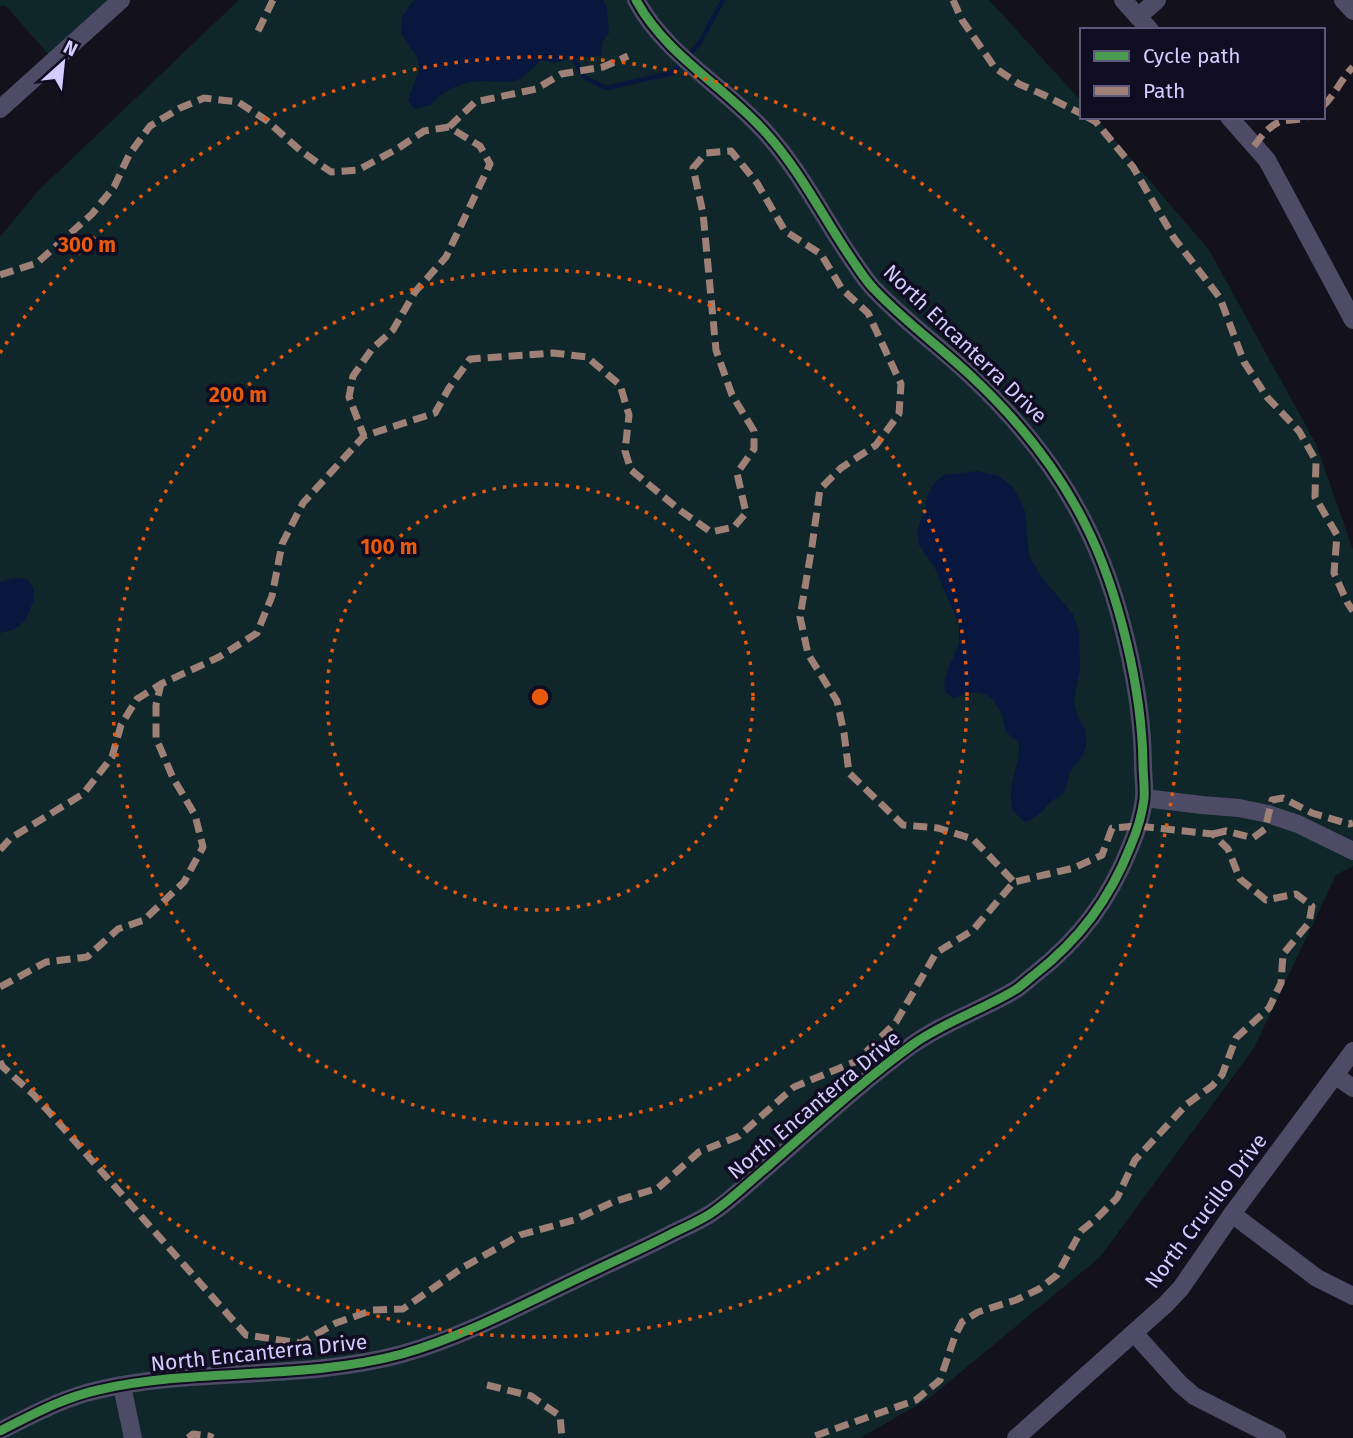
<svg xmlns="http://www.w3.org/2000/svg" width="1353" height="1438" font-family="'Fira Sans',sans-serif">
	<rect width="100%" height="100%" fill="#13111c"/>
	<g fill="#0f272a">
		<path d="M0,0H108L49,55L6,6H0Z"/>
		<path d="M239,0H989L1082,102V117H1095L1209,250L1316,444L1353,550V866L1336,875L1254,1048L1100,1257L928,1399L860,1438H0V237L38,191Z"/>
	</g>
	<g fill="#07173d">
		<path d="M414,0H603L607,9L609,33L602,43L601,56L573,58L553,63L541,60C533,67 524,78 514,81C505,83 494,81 485,81C466,80 441,90 431,105L414,109L408,100L419,70L418,59L401,33L402,17Z"/>
		<path d="M978,471L999,476L1014,488L1025,511L1029,556L1043,579L1073,614L1079,632L1080,671L1076,688L1074,703L1078,717L1085,730L1086,745L1083,755L1070,772L1065,792L1050,802L1043,811L1029,821H1024L1013,811C1007,788 1016,774 1019,752C1021,737 1010,740 1006,730C1003,726 1004,720 1002,715C996,700 985,689 969,693C963,694 959,697 953,698L946,693L944,683L949,667L959,644V625L934,566L919,545L917,532L929,492L935,482L944,475Z"/>
		<path d="M17,578L28,580L34,589L33,602L25,621L13,630L2,632L0,634V582Z"/>
	</g>
	<g fill="none" stroke-linecap="round" stroke-linejoin="round">
		<g stroke="#07173d" stroke-width="4.5">
			<path d="M688,55L699,44L723,0"/>
			<path d="M573,58L584,77L606,88L672,73L682,62"/>
		</g>
		<g stroke="#4d4b65" stroke-width="18">
			<path d="M1123,0L1150,30"/>
			<path d="M1343,0L1353,11"/>
			<path d="M1138,17L1157,0"/>
			<path d="M0,109L121,0"/>
			<path d="M1229,117L1267,160L1353,320"/>
			<path d="M1144,798L1202,805L1239,808L1268,814L1298,824L1353,851"/>
			<path d="M1336,1076L1353,1088"/>
			<path d="M1232,1214L1317,1278L1353,1296"/>
			<path d="M1134,1333L1180,1384L1194,1396L1277,1438"/>
			<path d="M122,1386L133,1438"/>
			<path d="M0,1431C32,1415 62,1398 98,1390C197,1367 301,1381 402,1354C469,1335 533,1299 596,1270C621,1258 646,1247 671,1234C685,1227 700,1221 713,1212C732,1199 749,1182 767,1167C814,1126 861,1082 912,1045C944,1022 982,1010 1015,990C1019,988 1031,977 1034,975C1080,939 1110,899 1131,845C1137,831 1142,814 1144,799C1145,788 1143,775 1143,764C1142,690 1119,591 1085,524C1057,468 1017,419 971,376C939,346 904,321 874,289C866,281 860,271 853,261C824,219 801,172 767,134C726,87 666,56 636,0"/>
			<path d="M1016,1438L1166,1304L1181,1288L1232,1214L1353,1051"/>
		</g>
		<g stroke="#9e8076" stroke-width="7" stroke-dasharray="14 7" stroke-linecap="butt">
			<path d="M953,0L962,20L995,68L1019,84L1044,95L1082,114"/>
			<path d="M258,31L273,0"/>
			<path d="M1323,106C1335,95 1341,79 1353,67"/>
			<path d="M1087,117L1096,122L1133,167L1174,238L1220,298L1244,362L1267,397L1299,431L1316,461L1315,497L1337,535L1334,573L1347,602L1353,611"/>
			<path d="M449,127L475,102L536,89L561,74L603,67L628,56"/>
			<path d="M1254,146C1261,137 1268,127 1279,122C1288,119 1298,121 1307,117"/>
			<path d="M0,275L37,263L92,214L114,187L129,155L150,126L180,108L204,98L238,102L266,120L301,151L331,172L358,170L397,149L424,131L449,127L480,146L490,164L446,257L415,292L393,330L372,349L353,376L349,397L364,436"/>
			<path d="M1213,834L1226,831L1253,838L1265,829L1272,800L1283,798L1312,813L1349,824L1353,823"/>
			<path d="M0,850L11,838L83,794L112,757L121,725L137,699L161,684L219,657L257,633L272,596L282,544L303,503L364,436L435,413L449,388L470,359L553,353L587,357L620,385L629,415L625,451L631,470L681,511L711,532L734,527L746,513L737,473L754,449V431L732,395L716,350L703,213L693,168L706,153L731,151L757,183L785,231L821,254L842,289L868,313L901,384L899,414L876,445L841,468L820,489L812,546L800,617L808,654L837,701L844,733L849,773L903,825L938,828L973,839L1014,882"/>
			<path d="M0,987L46,962L87,957L118,929L144,920L184,882L203,847L195,815L173,778L156,738V705L161,684"/>
			<path d="M0,1061L2,1066L34,1095L246,1335L301,1343L336,1323L373,1310L403,1309L462,1268L520,1235L574,1220L613,1202L658,1188L699,1152L739,1136L794,1087L857,1061L896,1022L936,953L973,930L1014,882L1074,868L1102,855L1112,828L1137,826L1213,834L1228,849L1240,879L1266,900L1296,894L1312,906L1309,923L1283,954L1281,983L1269,1008L1236,1038L1222,1075L1212,1086L1187,1104L1135,1160L1117,1198L1097,1218L1081,1231L1057,1275L1039,1289L1016,1300L978,1312L962,1322L955,1336L940,1380L916,1400L809,1438"/>
			<path d="M487,1385L531,1396L560,1416L562,1438"/>
			<path d="M188,1438L193,1434L209,1436L213,1438"/>
		</g>
		<g stroke="#100c21" stroke-width="13">
			<path id="cycleway" d="M0,1431C32,1415 62,1398 98,1390C197,1367 301,1381 402,1354C469,1335 533,1299 596,1270C621,1258 646,1247 671,1234C685,1227 700,1221 713,1212C732,1199 749,1182 767,1167C814,1126 861,1082 912,1045C944,1022 982,1010 1015,990C1019,988 1031,977 1034,975C1080,939 1110,899 1131,845C1137,831 1142,814 1144,799C1145,788 1143,775 1143,764C1142,690 1119,591 1085,524C1057,468 1017,419 971,376C939,346 904,321 874,289C866,281 860,271 853,261C824,219 801,172 767,134C726,87 666,56 636,0"/>
		</g>
		<use href="#cycleway" stroke="#469c4c" stroke-width="9"/>
	</g>
	<g fill="none" stroke="#e8590c" stroke-width="3.5" stroke-dasharray="3.5 7">
		<circle cx="540" cy="697" r="213"/>
		<circle cx="540" cy="697" r="427"/>
		<path d="M0 353A640 640 0 1 1 0 1041"/>
	</g>
	<g text-anchor="middle" stroke-width="7" stroke-linejoin="round" paint-order="stroke">
		<g font-size="21" fill="#d4ccff" stroke="#100c21">
			<text transform="translate(965 344) rotate(44)" y="7">North Encanterra Drive</text>
			<text transform="translate(814 1105) rotate(-40)" y="7">North Encanterra Drive</text>
			<text transform="translate(1206 1211) rotate(-53)" y="7">North Crucillo Drive</text>
			<text transform="translate(259 1353) rotate(-6)" y="7">North Encanterra Drive</text>
		</g>
	</g>
	<circle cx="540" cy="697" r="10" fill="#e8590c" stroke="#100c21" stroke-width="3.5"/>
	<g font-size="21" text-anchor="middle" font-weight="bold" fill="#e8590c" stroke="#100c21" stroke-width="7" stroke-linejoin="round" paint-order="stroke">
		<text x="87" y="252">300 m</text>
		<text x="238" y="402">200 m</text>
		<text x="389" y="554">100 m</text>
	</g>
	<rect x="1080" y="28" width="245" height="91" fill="#100c21" stroke="#5e597a" stroke-width="2"/>
	<rect x="1094" y="51" width="35" height="10" fill="#469c4c" stroke="#5e597a" stroke-width="2"/>
	<text x="1143" y="63" font-size="21" fill="#d4ccff">Cycle path</text>
	<rect x="1094" y="86" width="35" height="10" fill="#9e8076" stroke="#5e597a" stroke-width="2"/>
	<text x="1143" y="98" font-size="21" fill="#d4ccff">Path</text>
	<g transform="translate(63 63) rotate(27)" stroke="#100c21" stroke-width="5" paint-order="stroke">
	<path d="M0-5L12 26L0 18L-12 26Z" fill="#d4ccff"/>
	<text y="-10" font-size="19" font-weight="bold" text-anchor="middle" fill="#d4ccff">N</text>
	</g>
</svg>
